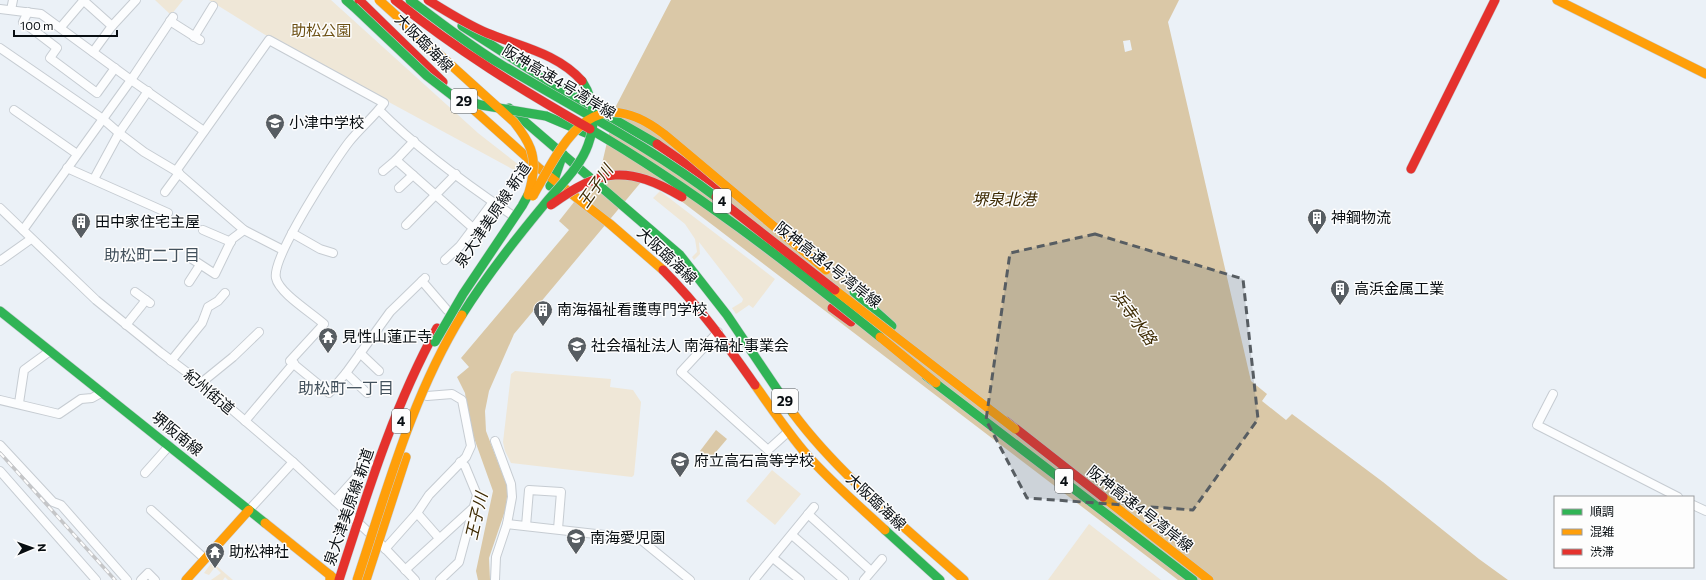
<svg xmlns="http://www.w3.org/2000/svg" width="1706" height="580" font-family="Commissioner,'Noto Sans JP',sans-serif">
	<rect width="100%" height="100%" fill="#ebf1f7"/>
	<g fill="#efe7d7">
		<path d="M155,0H183L171,15Z"/>
		<path d="M209,0H331L478,133L524,169L525,176L267,36Z"/>
		<path d="M660,191L775,279L753,308L749,305L736,314L732,308L742,302L743,299L699,242L700,254L694,260L692,257L697,252L695,239L685,224L653,198Z"/>
		<path d="M515,371L611,379L610,387L633,390L641,402L634,475L632,477L511,463L505,451L503,442L511,374Z"/>
		<path d="M772,470L801,494L775,525L746,501Z"/>
		<path d="M1089,524L1161,580H1048Z"/>
		<path d="M212,562L233,580H228L225,577L223,580H211L221,573L215,567L209,575L204,573Z"/>
	</g>
	<g fill="#dac8a7">
		<path d="M671,0H1179L1168,22L1251,381L1267,394L1262,401L1286,420L1292,414L1383,482L1479,559L1508,580H1178L647,175L514,334L489,391L485,411L486,431L507,486V497L506,508L489,558L490,580H478L476,571L493,491L469,424L465,393L457,377L469,367L461,358L569,230L559,221L601,168L615,108Z"/>
		<path d="M716,430L727,439L710,459L700,451Z"/>
	</g>
	<path fill="#ebf1f7" d="M1130,40L1132,50L1125,52L1123,41Z"/>
	<g fill="none" stroke-linecap="round" stroke-linejoin="round">
		<g stroke="#c6ccd2" stroke-width="10">
			<g id="street">
				<path d="M83,0L112,26"/>
				<path d="M0,9L41,14L131,80L204,131"/>
				<path d="M11,10L13,0"/>
				<path d="M28,12L23,22L57,48L50,58L97,93L115,68"/>
				<path d="M170,21L200,40"/>
				<path d="M61,27L84,0"/>
				<path d="M194,37L213,6"/>
				<path d="M0,48L103,119L119,133L144,152L176,171L244,230L283,250"/>
				<path d="M93,52L112,26L136,0"/>
				<path d="M14,110L77,154"/>
				<path d="M379,110C417,148 466,184 512,215"/>
				<path d="M414,141L396,160L473,228"/>
				<path d="M67,168L168,213"/>
				<path d="M176,171L269,40L384,103C374,117 360,128 349,142C335,160 271,258 276,278C279,293 312,313 324,324L290,361L329,393L346,373L390,312L425,278"/>
				<path d="M383,171L396,160"/>
				<path d="M94,179L119,133L148,91"/>
				<path d="M399,188L413,175"/>
				<path d="M165,192L179,173"/>
				<path d="M0,208L96,300L160,352L201,383L293,462L379,542L415,580"/>
				<path d="M406,225L456,174"/>
				<path d="M23,230L131,80L173,17"/>
				<path d="M203,230L231,242"/>
				<path d="M292,233L320,249L333,253"/>
				<path d="M192,259L215,274L232,239L244,230"/>
				<path d="M445,260L460,246L493,202"/>
				<path d="M0,261L31,239"/>
				<path d="M422,281L447,310"/>
				<path d="M189,282L200,265"/>
				<path d="M135,292L150,303"/>
				<path d="M126,325L146,300"/>
				<path d="M718,332L681,372L768,450L788,432"/>
				<path d="M360,353L379,371"/>
				<path d="M171,361L202,323L208,307L218,301L225,293"/>
				<path d="M346,373L367,393"/>
				<path d="M201,383L233,357L259,332"/>
				<path d="M1553,394L1537,425L1678,497"/>
				<path d="M0,400L59,414L81,399L92,398L101,393"/>
				<path d="M19,403L24,370L50,351"/>
				<path d="M245,421L294,363"/>
				<path d="M0,445L53,502L61,505L127,580"/>
				<path d="M0,471L96,580"/>
				<path d="M145,473L169,446"/>
				<path d="M335,501L369,463"/>
				<path d="M1693,505L1706,511"/>
				<path d="M151,510L205,559"/>
				<path d="M249,510L293,462"/>
				<path d="M417,513L439,538"/>
				<path d="M808,514L871,571"/>
				<path d="M507,524L640,539L690,580"/>
				<path d="M526,526L529,490L561,492L558,529"/>
				<path d="M792,535L844,580"/>
				<path d="M385,549L417,513L429,495L466,457L471,446L462,400L452,394L427,396"/>
				<path d="M773,558L800,580"/>
				<path d="M405,570L472,509"/>
				<path d="M141,580L148,573L155,580"/>
				<path d="M440,580L459,562L477,495L465,466L460,462"/>
				<path d="M495,580L496,557L507,524L512,497L511,484L495,441"/>
				<path d="M754,580L814,507"/>
				<path d="M864,580L882,559"/>
			</g>
		</g>
		<g stroke="#c6ccd2" stroke-width="10">
			<g id="fast">
				<path d="M346,0L354,7"/>
				<path d="M462,26L551,83L657,144"/>
				<path d="M509,108L680,255L727,315L793,413"/>
				<path d="M546,116L586,133"/>
				<path d="M550,186L554,180L563,154"/>
				<path d="M854,292L892,326"/>
				<path d="M0,311L265,523"/>
				<path d="M926,376L1193,580"/>
				<path d="M885,530L940,580"/>
			</g>
		</g>
		<g stroke="#c6ccd2" stroke-width="10">
			<g id="slow">
				<path d="M1557,0L1706,74"/>
				<path d="M464,101L540,169L610,224L663,270"/>
				<path d="M755,385C772,409 788,433 807,455C831,482 858,505 885,530"/>
				<path d="M793,413C839,475 906,528 964,580"/>
				<path d="M1103,497L1209,580"/>
				<path d="M265,523L336,580"/>
				<path d="M330,575V580"/>
				<path d="M186,580L249,510"/>
				<path d="M366,580L406,457"/>
			</g>
		</g>
		<g stroke="#c6ccd2" stroke-width="10">
			<g id="jam">
				<path d="M359,0L443,82"/>
				<path d="M657,144L722,189"/>
				<path d="M1411,169L1495,0"/>
				<path d="M663,270C699,306 727,345 755,385"/>
				<path d="M832,308L851,322"/>
				<path d="M1006,421L1103,497"/>
				<path d="M339,580C367,494 393,408 437,328"/>
			</g>
		</g>
		<use href="#street" stroke="#fcfdfe" stroke-width="8"/>
		<use href="#fast" stroke="#30b455" stroke-width="9"/>
		<use href="#slow" stroke="#ff9f0a" stroke-width="9"/>
		<use href="#jam" stroke="#e5322d" stroke-width="9"/>
		<g stroke="#c5c6c8" stroke-width="3.5">
			<path id="rail" d="M0,453L115,580"/>
		</g>
		<use href="#rail" stroke="#fdfdfd" stroke-width="2" stroke-dasharray="6" stroke-linecap="butt"/>
		<g stroke="#c6ccd2" stroke-width="10" stroke-linecap="butt">
			<g id="fast-bridge">
				<path d="M410,0C440,22 470,46 502,65C572,107 651,147 716,197"/>
				<path d="M354,7L427,76L453,96L481,105L546,116"/>
				<path d="M590,129C693,189 787,262 880,337"/>
				<path d="M462,315C486,276 514,241 543,206C558,187 580,168 588,145C596,123 595,101 582,81"/>
				<path d="M435,342L463,294L522,206L528,195"/>
			</g>
		</g>
		<g stroke="#c6ccd2" stroke-width="10" stroke-linecap="butt">
			<g id="slow-bridge">
				<path d="M379,0L514,122C529,141 537,155 532,180C531,185 530,190 528,195"/>
				<path d="M533,196C565,139 593,79 664,134L826,270"/>
				<path d="M835,290L1015,429"/>
				<path d="M880,337L936,383"/>
				<path d="M357,580C387,490 412,396 462,315"/>
			</g>
		</g>
		<g stroke="#c6ccd2" stroke-width="10" stroke-linecap="butt">
			<g id="jam-bridge">
				<path d="M395,0C456,50 522,90 590,129"/>
				<path d="M428,0C447,12 466,24 487,33C521,47 557,53 582,81"/>
				<path d="M716,197L835,290"/>
				<path d="M551,205C601,168 628,165 682,197"/>
			</g>
		</g>
		<use href="#fast-bridge" stroke="#30b455" stroke-width="9"/>
		<use href="#slow-bridge" stroke="#ff9f0a" stroke-width="9"/>
		<use href="#jam-bridge" stroke="#e5322d" stroke-width="9"/>
	</g>
	<path fill="#575d62" fill-opacity="0.2" stroke="#575d62" stroke-width="3" stroke-dasharray="8 5" stroke-linejoin="round" d="M1095,234L1243,279L1258,419L1193,510L1027,498L986,420L1010,253Z"/>
	<defs>
		<g id="school-pin" transform="scale(1)"><path d="M0 17L-7.5 6A9.5 9.5 0 1 1 7.5 6Z" fill="#575d62" stroke="#fdfdfd"/><path d="M0-5L7-2L0 1L-7-2ZM-4 1L0 2.5L4 1V4Q0 6-4 4Z" fill="#fff"/></g>
		<g id="building-pin" transform="scale(1)"><path d="M0 17L-7.5 6A9.5 9.5 0 1 1 7.5 6Z" fill="#575d62" stroke="#fdfdfd"/><path d="M-4-6H4V6H1V3H-1V6H-4ZM-2.5-4.3h1.7v1.8h-1.7ZM.8-4.3h1.7v1.8H.8ZM-2.5-1h1.7V.8h-1.7ZM.8-1h1.7V.8H.8Z" fill="#fff"/></g>
		<g id="temple-pin" transform="scale(1)"><path d="M0 17L-7.5 6A9.5 9.5 0 1 1 7.5 6Z" fill="#575d62" stroke="#fdfdfd"/><path d="M0-6L5-2H3V0L6.5 2.5H4V6H1.5V3h-3V6H-4V2.5H-6.5L-3 0V-2H-5Z" fill="#fff"/></g>
	</defs>
	<g fill-rule="evenodd">
		<use href="#school-pin" x="275" y="123"/>
		<use href="#building-pin" x="1317" y="218"/>
		<use href="#building-pin" x="81" y="222"/>
		<use href="#building-pin" x="1340" y="289"/>
		<use href="#building-pin" x="543" y="310"/>
		<use href="#temple-pin" x="328" y="337"/>
		<use href="#school-pin" x="577" y="346"/>
		<use href="#school-pin" x="680" y="461"/>
		<use href="#school-pin" x="576" y="538"/>
		<use href="#temple-pin" x="215" y="552"/>
	</g>
	<g text-anchor="middle" stroke-width="3" stroke-linejoin="round" paint-order="stroke">
		<g fill="#fdfdfd" stroke="#525658" stroke-width="1">
			<rect x="451" y="89" width="26" height="24" rx="3"/>
			<rect x="713" y="189" width="18" height="24" rx="3"/>
			<rect x="772" y="389" width="26" height="24" rx="3"/>
			<rect x="392" y="409" width="18" height="24" rx="3"/>
			<rect x="1055" y="469" width="18" height="24" rx="3"/>
		</g>
		<g font-size="14" font-weight="bold" fill="#080e12">
			<text x="464" y="106">29</text>
			<text x="722" y="206">4</text>
			<text x="785" y="406">29</text>
			<text x="401" y="426">4</text>
			<text x="1064" y="486">4</text>
		</g>
		<g font-size="15" fill="#6d5115" stroke="#fdfdfd">
			<text x="321" y="36">助松公園</text>
		</g>
		<g font-size="15" fill="#080e12" stroke="#fdfdfd">
			<text transform="translate(424 43) rotate(45)" y="5">大阪臨海線</text>
			<text transform="translate(559 82) rotate(31)" y="5">阪神高速4号湾岸線</text>
			<text transform="translate(493 215) rotate(-56)" y="5">泉大津美原線 新道</text>
			<text transform="translate(667 256) rotate(43)" y="5">大阪臨海線</text>
			<text transform="translate(828 265) rotate(38)" y="5">阪神高速4号湾岸線</text>
			<text transform="translate(209 392) rotate(40)" y="5">紀州街道</text>
			<text transform="translate(177 434) rotate(39)" y="5">堺阪南線</text>
			<text transform="translate(876 502) rotate(43)" y="5">大阪臨海線</text>
			<text transform="translate(349 507) rotate(-71)" y="5">泉大津美原線 新道</text>
			<text transform="translate(1140 509) rotate(38)" y="5">阪神高速4号湾岸線</text>
		</g>
		<g font-size="15" fill="#080e12" stroke="#fdfdfd" text-anchor="start">
			<text x="289" y="128">小津中学校</text>
			<text x="1331" y="223">神鋼物流</text>
			<text x="95" y="227">田中家住宅主屋</text>
			<text x="1354" y="294">高浜金属工業</text>
			<text x="557" y="315">南海福祉看護専門学校</text>
			<text x="342" y="342">見性山蓮正寺</text>
			<text x="591" y="351">社会福祉法人 南海福祉事業会</text>
			<text x="694" y="466">府立高石高等学校</text>
			<text x="590" y="543">南海愛児園</text>
			<text x="229" y="557">助松神社</text>
		</g>
		<g font-size="16" font-style="italic" fill="#3c2900" stroke="#fdfdfd">
			<text transform="translate(595 186) rotate(-55)" y="6">王子川</text>
			<text x="1004" y="205">堺泉北港</text>
			<text transform="translate(1134 317) rotate(54)" y="6">浜寺水路</text>
			<text transform="translate(476 516) rotate(-77)" y="6">王子川</text>
		</g>
		<g font-size="16" fill="#43515c" stroke="#fdfdfd">
			<text x="152" y="261">助松町二丁目</text>
			<text x="346" y="394">助松町一丁目</text>
		</g>
	</g>
	<rect x="1554" y="496" width="140" height="72" fill="#fdfdfd" stroke="#9b9d9f"/>
	<rect x="1562" y="509" width="20" height="6" fill="#30b455" stroke="#9b9d9f"/>
	<text x="1590" y="516" font-size="12" fill="#080e12">順調</text>
	<rect x="1562" y="529" width="20" height="6" fill="#ff9f0a" stroke="#9b9d9f"/>
	<text x="1590" y="536" font-size="12" fill="#080e12">混雑</text>
	<rect x="1562" y="549" width="20" height="6" fill="#e5322d" stroke="#9b9d9f"/>
	<text x="1590" y="556" font-size="12" fill="#080e12">渋滞</text>
	<g transform="translate(32 548) rotate(88)" stroke="#fdfdfd" stroke-width="3" paint-order="stroke">
	<path d="M0-3L7 15L0 10L-7 15Z" fill="#080e12"/>
	<text y="-6" font-size="11" font-weight="bold" text-anchor="middle" fill="#080e12">N</text>
	</g>
	<path d="M14 30v6h103v-6" fill="none" stroke="#080e12" stroke-width="2"/>
	<text x="20" y="30" font-size="12" fill="#080e12" stroke="#fdfdfd" stroke-width="3" paint-order="stroke">100 m</text>
</svg>
